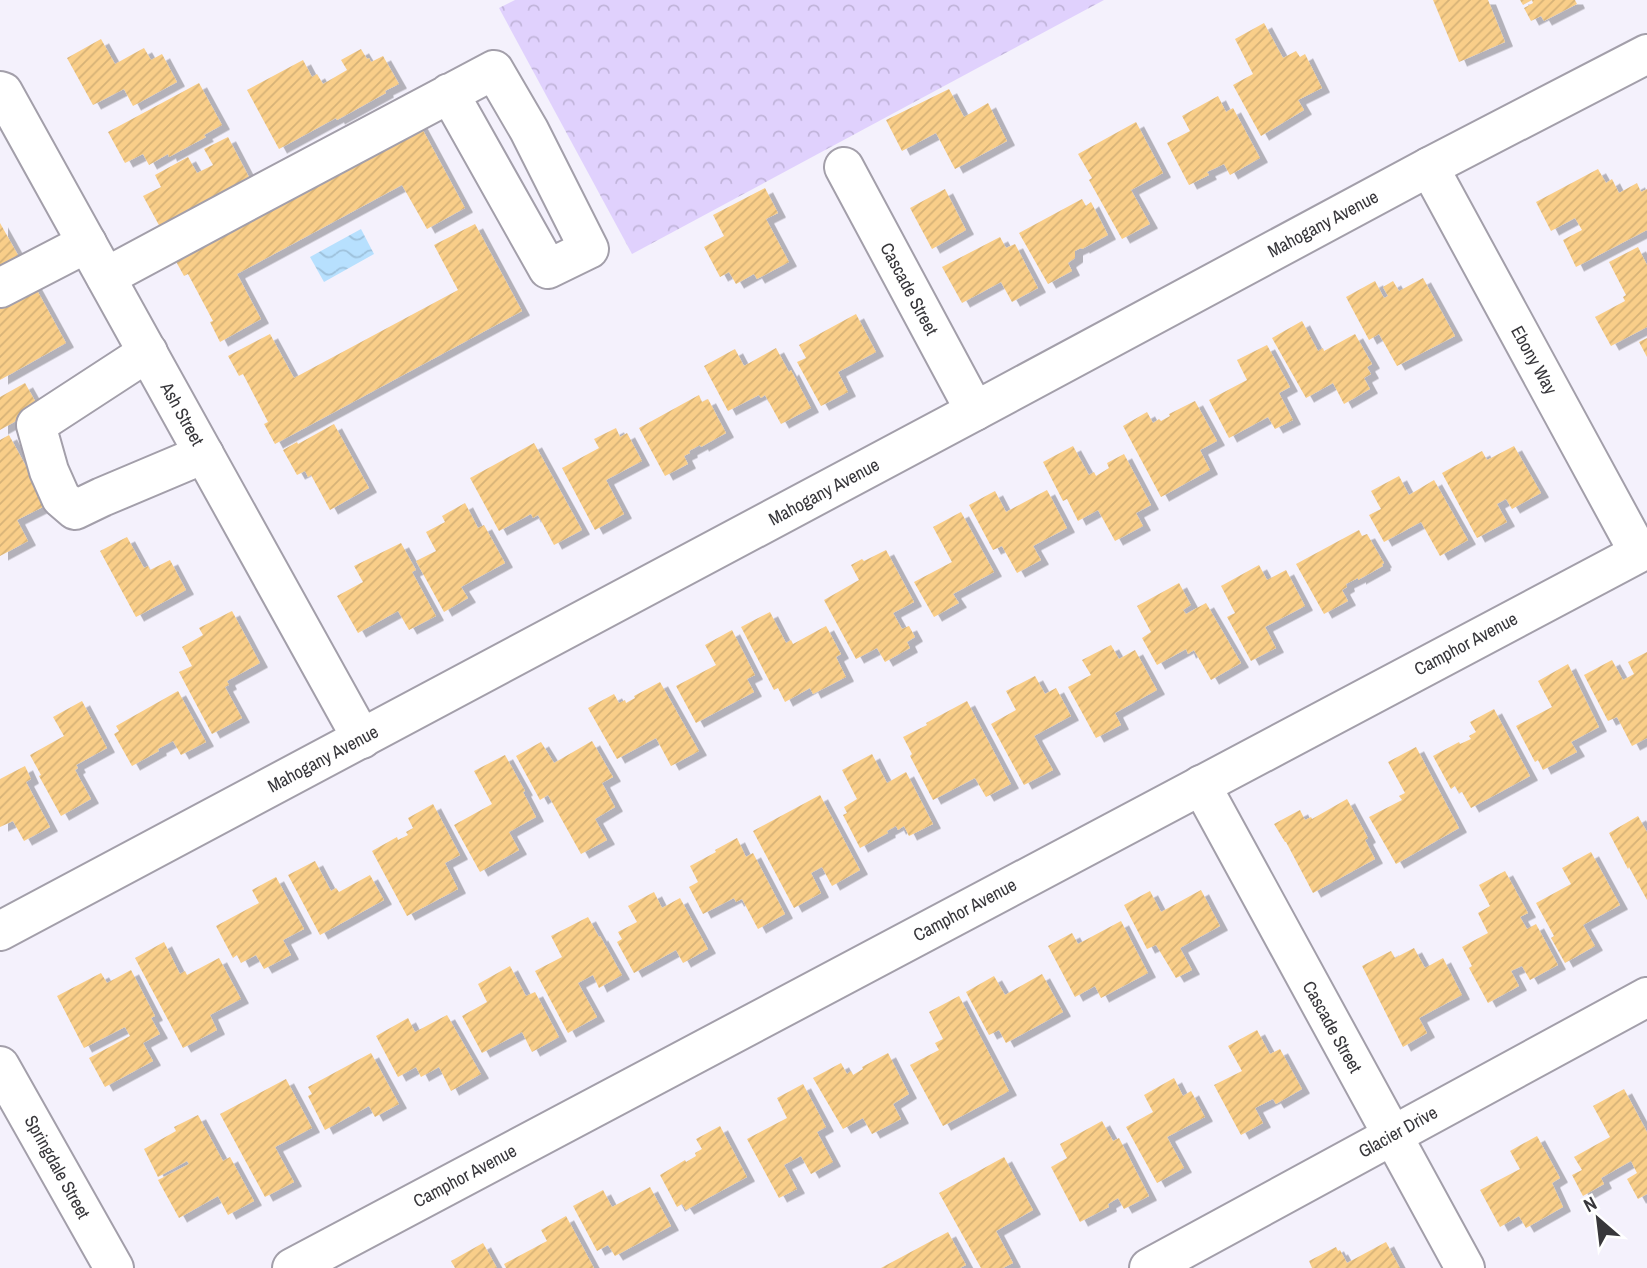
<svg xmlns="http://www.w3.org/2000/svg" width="1647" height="1268" font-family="'Archivo Narrow',sans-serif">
	<defs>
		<pattern id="forest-crowns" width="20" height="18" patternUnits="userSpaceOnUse" patternTransform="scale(1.75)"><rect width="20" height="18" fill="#e0d1fd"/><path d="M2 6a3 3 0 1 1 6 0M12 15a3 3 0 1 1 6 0" fill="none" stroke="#c1b4da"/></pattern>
		<pattern id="water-waves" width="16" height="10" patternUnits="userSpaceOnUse" patternTransform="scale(1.75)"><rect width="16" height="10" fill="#b7e0fe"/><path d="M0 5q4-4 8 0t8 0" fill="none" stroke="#9ec1db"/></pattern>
		<pattern id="building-hatch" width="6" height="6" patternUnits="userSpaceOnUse" patternTransform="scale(1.75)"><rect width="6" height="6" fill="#f9ce89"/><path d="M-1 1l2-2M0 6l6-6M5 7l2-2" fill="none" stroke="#d6b277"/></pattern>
		<filter id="shadow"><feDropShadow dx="8" dy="4.5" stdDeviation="0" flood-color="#0004"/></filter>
	</defs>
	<rect width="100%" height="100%" fill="#f4f1fc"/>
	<path fill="url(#forest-crowns)" d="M515,0H1104L632,254L499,8Z"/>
	<path fill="url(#water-waves)" d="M361,229L374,254L324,282L310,257Z"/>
	<g fill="url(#building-hatch)" filter="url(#shadow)">
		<path d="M1433,0H1488L1505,42L1459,62Z"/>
		<path d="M1520,0H1575L1577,4L1544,21L1541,16L1531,21L1524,8L1533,3L1532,0L1523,5Z"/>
		<path d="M1264,23L1283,58L1296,51L1300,57L1305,54L1322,88L1298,100L1304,110L1261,136L1233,85L1253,74L1235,39Z"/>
		<path d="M101,39L115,64L144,48L151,60L162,54L177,82L133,106L124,89L93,105L67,58Z"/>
		<path d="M361,49L367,59L369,58L371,62L383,56L399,84L385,91L386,93L337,120L336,118L279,149L247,90L303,60L312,77L317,74L323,84L347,70L341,60Z"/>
		<path d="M199,83L222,125L204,135L206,137L169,157L168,154L149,165L143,154L125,163L108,132Z"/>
		<path d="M949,89L964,117L988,103L1007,141L955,169L936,133L902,151L886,120Z"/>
		<path d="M1218,96L1226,112L1233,108L1260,158L1230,175L1224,164L1207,172L1209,175L1189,185L1167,143L1190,131L1182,116Z"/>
		<path d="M1136,122L1163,173L1131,190L1150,224L1122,239L1089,180L1092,178L1078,154Z"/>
		<path d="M419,123L465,208L427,229L402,185L237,274L261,319L220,342L210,322L213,321L188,274L184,276L173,256Z"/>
		<path d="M228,137L250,179L160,227L143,196L161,187L155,175L188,157L197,173L213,165L204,149Z"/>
		<path d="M1598,169L1606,183L1612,179L1619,193L1637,183L1641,192L1647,189V230L1576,267L1563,240L1582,230L1575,218L1551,231L1536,202Z"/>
		<path d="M765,188L778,213L766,219L789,262L757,279L754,274L736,284L729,272L720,277L704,247L724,236L713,215Z"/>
		<path d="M945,189L966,230L932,249L910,208Z"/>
		<path d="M1082,199L1086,206L1091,202L1108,235L1082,249L1081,248L1075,251V258L1068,263L1072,271L1048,284L1019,233Z"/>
		<path d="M0,223L23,264L0,277Z"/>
		<path d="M475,224L522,311L275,444L264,424L268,422L243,374L239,376L228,356L270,334L294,378L458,290L434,245Z"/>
		<path d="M1000,237L1006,248L1015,244L1038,288L1012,302L1001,282L962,303L942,267Z"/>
		<path d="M1638,247L1647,265V327L1611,346L1595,317L1625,301L1623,297L1626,295L1609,262Z"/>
		<path d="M1423,278L1455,336L1397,366L1379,334L1369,340L1346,297L1375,281L1384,298L1388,296L1383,287L1393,281L1399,291Z"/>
		<path d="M33,283L66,343L0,380V301Z"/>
		<path d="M856,314L876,352L838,372L848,392L821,406L797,362L806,358L799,345Z"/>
		<path d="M1302,321L1318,351L1323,348L1324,351L1355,334L1372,364L1367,367L1371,374L1364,378L1370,389L1344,404L1333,383L1306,398L1272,338Z"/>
		<path d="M1647,338V357L1639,342Z"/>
		<path d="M1267,345L1290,387L1279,393L1293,420L1275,429L1268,417L1229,438L1209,400L1247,380L1237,360Z"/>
		<path d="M776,348L789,372L791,370L811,408L781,424L765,395L761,398L759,395L728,411L704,366L735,349L744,366Z"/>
		<path d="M25,383L39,408L0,430V397Z"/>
		<path d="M699,395L702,402L708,399L726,433L701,447L700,445L689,451L690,453L684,456L688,464L665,476L639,428Z"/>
		<path d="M1195,401L1217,441L1200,450L1210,470L1161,497L1123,426L1147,412L1153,423L1159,419L1161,421L1170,416L1169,414Z"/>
		<path d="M334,424L369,488L330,510L311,475L308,477L305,471L297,475L283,450L297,442L298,444Z"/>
		<path d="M616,428L620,437L627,433L642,461L606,480L624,514L595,530L562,468L599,448L594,439Z"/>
		<path d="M9,435L47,505L17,520L28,541L0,556V440Z"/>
		<path d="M534,443L582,530L554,545L538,515L533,518L531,514L499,531L470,478Z"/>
		<path d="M1073,446L1089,475L1094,472L1096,476L1109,468L1107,463L1124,454L1151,505L1136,513L1143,526L1115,541L1098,510L1078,521L1067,499L1063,501L1043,462Z"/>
		<path d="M1514,446L1541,493L1512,509L1506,499L1497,504L1507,522L1477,538L1442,473L1482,451L1487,460Z"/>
		<path d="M1399,476L1409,495L1434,480L1468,540L1440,556L1421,522L1384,542L1369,515L1381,509L1371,491Z"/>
		<path d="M1047,490L1067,528L1033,546L1041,560L1017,573L1002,546L993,550L969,505L995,491L1006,512Z"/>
		<path d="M465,503L478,528L484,525L505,563L461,587L468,598L444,612L416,561L436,551L426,532L445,522L442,516Z"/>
		<path d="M961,512L994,572L953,594L959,603L934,617L914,582L952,562L933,527Z"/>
		<path d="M1359,530L1362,536L1367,534L1384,563L1382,564L1383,566L1358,580V578L1346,584L1347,587L1342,590L1348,601L1324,614L1296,564Z"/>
		<path d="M127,537L144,568L148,566L150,570L170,560L186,590L136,617L100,551Z"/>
		<path d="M401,543L416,570L412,572L436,616L409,630L398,611L358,633L337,596L363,582L354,566Z"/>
		<path d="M886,550L914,602L893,613L902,629L909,626L915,637L907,642L910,648L885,662L877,648L856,659L824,600L859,580L851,565L862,559L864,561Z"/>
		<path d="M1259,565L1267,580L1286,570L1305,606L1265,627L1276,648L1251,661L1227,617L1235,613L1221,586Z"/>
		<path d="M1179,583L1191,605L1183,610L1186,614L1206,603L1241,663L1211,680L1194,650L1188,654L1186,649L1157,665L1142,638L1151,632L1137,606Z"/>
		<path d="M232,611L260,663L227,681L229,685L225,687L242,718L212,734L179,672L192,666L182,647L203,635L199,628Z"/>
		<path d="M770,612L786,643L791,640L793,644L826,626L841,654L836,657L846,677L813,694L810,688L785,702L778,688L774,690L741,627Z"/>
		<path d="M732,630L755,675L747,679L754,692L696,723L676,686L716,665L705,645Z"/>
		<path d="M1111,645L1119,659L1135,650L1157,690L1115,713L1121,725L1096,738L1068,687L1091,675L1082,660Z"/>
		<path d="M1647,652V738L1632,746L1617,717L1608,721L1584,675L1612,660L1623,680L1634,674L1628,662Z"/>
		<path d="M1568,664L1599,727L1571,742L1577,752L1543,770L1538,760L1535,762L1516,726L1552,707L1538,681Z"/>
		<path d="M1035,676L1045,694L1056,688L1071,716L1034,736L1053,770L1024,785L991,724L1016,710L1006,691Z"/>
		<path d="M660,682L699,751L671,766L656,738L617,759L588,708L614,694L619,703L625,700L626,703L635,698L634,696Z"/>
		<path d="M178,691L206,742L181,755L173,741L158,749L159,751L132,766L114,734L119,731L116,726Z"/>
		<path d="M82,701L107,748L76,765L78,768L75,770L91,799L61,816L39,776L41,775L30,755L64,736L53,717Z"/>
		<path d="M967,701L1011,784L986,797L975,778L933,800L910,756L912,754L903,737L927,725L926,723Z"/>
		<path d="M1494,709L1530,776L1471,808L1462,792L1459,793L1455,786L1451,789L1433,756L1459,742L1460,744L1471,739L1469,736L1476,732L1470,722Z"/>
		<path d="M592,741L613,777L602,783L615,807L595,819L607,840L581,854L548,795L540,800L516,756L541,742L554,763Z"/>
		<path d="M1416,747L1459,828L1396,864L1369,817L1402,800L1399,796L1405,793L1388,762Z"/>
		<path d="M872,754L887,783L906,772L933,824L909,836L904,826L898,830L896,826L887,831L888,833L860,848L843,815L847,813L844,807L857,799L842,770Z"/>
		<path d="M505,755L525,791L523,792L536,817L509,832L519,850L480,872L454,825L492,804L474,771Z"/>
		<path d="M25,766L31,779L26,782L50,827L24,841L13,821L0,827V779Z"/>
		<path d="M820,795L860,870L832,886L822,867L811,873L821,893L794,908L753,831Z"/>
		<path d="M1347,799L1368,838L1365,840L1375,859L1313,893L1286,842H1285L1274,824L1300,810L1305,820L1311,817L1312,819Z"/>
		<path d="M433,804L460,855L445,863L458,889L407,916L372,851L397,837L398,840L408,835L406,832L413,828L408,818Z"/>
		<path d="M1638,816L1647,832V900L1629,867L1628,869L1609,833Z"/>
		<path d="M737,838L746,857L753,853L785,914L758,929L742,899L736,902L734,898L703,914L689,887L698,882L690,866L716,852L715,850Z"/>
		<path d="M1591,852L1620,905L1583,925L1595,946L1565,963L1551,938L1554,936L1536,903L1571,884L1562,868Z"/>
		<path d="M315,861L331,891L336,888L339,892L370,875L384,900L320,935L288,875Z"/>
		<path d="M1505,871L1528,913L1520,917L1527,929L1536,924L1558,965L1530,980L1522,966L1511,971L1519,986L1488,1003L1469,968L1472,966L1462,947L1488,933L1478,913L1490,906L1479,885Z"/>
		<path d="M276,877L304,929L283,940L291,955L264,969L256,955L241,963L237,955L233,958L216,926L259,903L252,890Z"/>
		<path d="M1201,890L1220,926L1180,948L1192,970L1176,978L1156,945L1147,949L1124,905L1150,891L1161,912Z"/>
		<path d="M654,892L662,908L680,898L708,949L683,963L676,950L634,973L617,942L622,939L618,932L637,922L628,906Z"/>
		<path d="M588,917L599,937L600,936L622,975L599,988L593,975L578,983L597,1017L568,1033L535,971L562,957L551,936Z"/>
		<path d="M1121,921L1148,973L1101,998L1095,986L1075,997L1048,946L1072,933L1078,944Z"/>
		<path d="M164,942L180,974L185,971L187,975L219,958L241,999L210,1015L217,1030L183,1048L135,958Z"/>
		<path d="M1414,948L1425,968L1443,958L1462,995L1419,1018L1427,1033L1403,1047L1362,966L1391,951L1395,958Z"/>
		<path d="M510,966L526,996L535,992L559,1037L532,1052L522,1032L482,1053L462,1016L487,1002L478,984Z"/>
		<path d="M131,970L155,1016L151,1018L160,1034L143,1043L153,1061L105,1087L89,1058L130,1036L125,1027L84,1048L57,996L101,973L107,983Z"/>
		<path d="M1042,974L1063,1012L1006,1043L999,1030L989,1035L966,992L994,976L1005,995Z"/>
		<path d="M959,996L1009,1091L943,1126L910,1065L939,1050L935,1043L943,1039L929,1012Z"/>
		<path d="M447,1015L481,1074L451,1091L439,1067L421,1077L416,1067L398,1077L376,1036L408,1018L415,1032Z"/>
		<path d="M1257,1030L1270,1054L1280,1049L1302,1089L1276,1104L1273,1099L1255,1108L1263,1123L1241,1135L1214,1085L1242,1071L1228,1046Z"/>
		<path d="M371,1053L399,1104L375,1117L369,1106L325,1130L308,1096L312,1094L308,1087Z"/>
		<path d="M888,1053L909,1094L893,1104L901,1119L872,1134L863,1118L843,1129L813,1078L841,1063L847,1074L851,1071L853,1075L863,1069L862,1067Z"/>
		<path d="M1174,1078L1183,1096L1191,1091L1205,1117L1167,1137L1184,1168L1157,1183L1126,1127L1153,1112L1144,1095Z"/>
		<path d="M286,1079L312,1128L275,1147L294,1182L265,1197L220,1114Z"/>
		<path d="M803,1084L826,1127L817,1132L833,1162L811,1174L801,1156L784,1165L797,1189L779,1198L747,1139L787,1118L777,1098Z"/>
		<path d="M1624,1089L1647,1132V1194L1638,1199L1627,1179L1637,1173L1631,1161L1601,1178L1604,1184L1583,1196L1572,1175L1582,1170L1574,1157L1610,1137L1593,1106Z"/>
		<path d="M198,1115L223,1161L230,1157L254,1201L228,1215L218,1196L179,1218L158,1180L189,1164L187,1161L158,1177L144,1149L176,1131L174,1127Z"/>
		<path d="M1102,1121L1113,1141L1119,1138L1149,1196L1124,1209L1118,1198L1108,1204L1109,1207L1080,1222L1051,1167L1067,1158L1060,1144Z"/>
		<path d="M720,1126L747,1177L686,1210L682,1204L677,1207L660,1175L685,1160L686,1162L696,1156L695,1153L702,1149L696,1139Z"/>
		<path d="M1537,1136L1560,1178L1552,1183L1563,1207L1526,1228L1519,1216L1500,1227L1480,1190L1520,1169L1510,1151Z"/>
		<path d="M1004,1157L1033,1210L996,1231L1013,1263L1003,1268H981L939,1193Z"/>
		<path d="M650,1187L671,1226L615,1256L608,1245L597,1251L573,1206L603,1190L612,1207Z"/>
		<path d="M566,1216L594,1268H506L504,1264L547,1241L541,1230Z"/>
		<path d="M948,1232L966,1265L960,1268H881Z"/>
		<path d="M1386,1242L1400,1268H1312L1309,1261L1336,1247L1338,1251L1340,1250L1347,1263Z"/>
		<path d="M483,1243L497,1268H455L451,1261Z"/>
	</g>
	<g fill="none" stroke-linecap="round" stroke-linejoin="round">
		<g stroke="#a39faa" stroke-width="42">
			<g id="minor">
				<path d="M0,91L3,92L362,739"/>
				<path d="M844,167L975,411"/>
				<path d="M106,277C235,207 364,139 494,70L529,130L589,249L548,269L449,93"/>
				<path d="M0,288L87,243"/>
				<path d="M148,352L36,425L49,471L61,498L75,510L102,497L204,454"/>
				<path d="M1201,785L1465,1268"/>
				<path d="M0,931L975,411L1429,167L1647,54"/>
				<path d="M292,1268L1639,553L1429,167"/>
				<path d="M1149,1268L1647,997"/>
			</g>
		</g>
		<g stroke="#a39faa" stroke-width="42">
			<path id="major" d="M0,1066L114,1268"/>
		</g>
		<use href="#minor" stroke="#fff" stroke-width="38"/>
		<use href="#major" stroke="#fff" stroke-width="38"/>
	</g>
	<g text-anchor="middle" stroke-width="6" stroke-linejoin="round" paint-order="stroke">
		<g font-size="18" fill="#38373b" stroke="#fff">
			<text transform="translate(1323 224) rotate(-28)" y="6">Mahogany Avenue</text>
			<text transform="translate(909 289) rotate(62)" y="6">Cascade Street</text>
			<text transform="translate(1534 360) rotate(61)" y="6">Ebony Way</text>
			<text transform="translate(182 414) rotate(61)" y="6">Ash Street</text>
			<text transform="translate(824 492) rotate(-28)" y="6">Mahogany Avenue</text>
			<text transform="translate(1466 644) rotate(-28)" y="6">Camphor Avenue</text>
			<text transform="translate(323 759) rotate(-28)" y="6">Mahogany Avenue</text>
			<text transform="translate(965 910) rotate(-28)" y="6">Camphor Avenue</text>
			<text transform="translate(1332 1027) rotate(61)" y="6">Cascade Street</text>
			<text transform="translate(1398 1132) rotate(-29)" y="6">Glacier Drive</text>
			<text transform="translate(57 1167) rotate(61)" y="6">Springdale Street</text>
			<text transform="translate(465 1176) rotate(-28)" y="6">Camphor Avenue</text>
		</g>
	</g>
	<g transform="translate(1598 1219) rotate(332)" stroke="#ffffff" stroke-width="5" paint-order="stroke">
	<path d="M0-5L12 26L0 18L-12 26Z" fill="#38373b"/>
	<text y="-10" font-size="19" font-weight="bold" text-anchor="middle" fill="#38373b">N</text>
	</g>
</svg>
